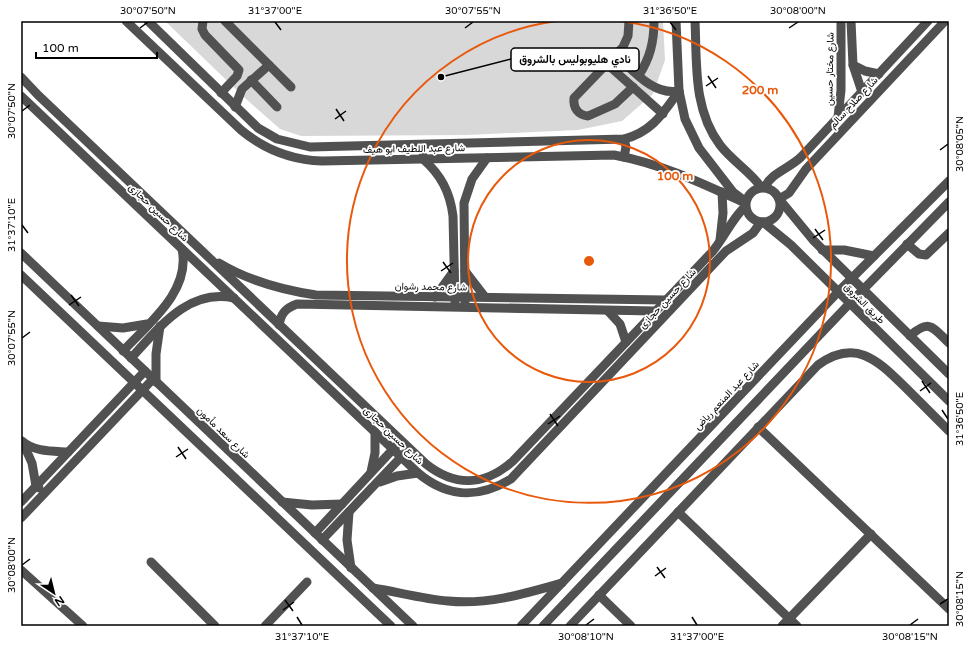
<svg xmlns="http://www.w3.org/2000/svg" width="970" height="647" font-family="'Varela Round',Vazirmatn,sans-serif">
	<rect width="100%" height="100%" fill="#fff"/>
	<path fill="#d8d8d8" d="M165,21H663L665,60L653,94L622,121L578,130L467,135L301,136L280,129L246,99Z"/>
	<g fill="none" stroke-linecap="round" stroke-linejoin="round">
		<g stroke="#515151" stroke-width="9">
			<path d="M126,21L241,130C265,150 291,160 322,161L614,155C662,164 701,183 745,203"/>
			<path d="M148,21L258,128L277,139L310,147L624,139C652,132 663,113 679,91"/>
			<path d="M203,21L202,29L205,35L239,70L237,76L221,93"/>
			<path d="M225,21L291,87"/>
			<path d="M629,21L628,36L623,47L574,98C573,108 578,115 588,116L615,104L633,87"/>
			<path d="M676,21L679,91L685,119L699,148L733,192L741,198"/>
			<path d="M695,21C697,64 693,109 720,145C732,161 750,171 761,187"/>
			<path d="M851,21L853,65L862,92"/>
			<path d="M616,55C633,70 653,96 679,91"/>
			<path d="M607,64L663,114"/>
			<path d="M853,65L865,71L879,74"/>
			<path d="M639,75C650,58 654,42 654,21"/>
			<path d="M21,77L38,95L426,464C455,487 485,486 513,461L712,252C724,238 733,217 745,207"/>
			<path d="M251,80L277,107"/>
			<path d="M21,96L418,473C448,498 478,499 511,479L726,251L753,233L761,222"/>
			<path d="M235,107L242,89L269,65"/>
			<path d="M838,117L841,90V21"/>
			<path d="M624,139L626,147L624,157"/>
			<path d="M423,156V159C441,175 450,192 453,216L455,302"/>
			<path d="M765,187C771,173 790,168 801,157L928,21"/>
			<circle cx="763" cy="205" r="17"/>
			<path d="M779,199L789,193L806,169L945,21"/>
			<path d="M780,200L813,240L949,374"/>
			<path d="M763,222L791,245L949,401"/>
			<path d="M720,240L723,213L722,192"/>
			<path d="M907,244L919,254L926,255L949,233"/>
			<path d="M822,250H844L874,256"/>
			<path d="M21,253L413,626"/>
			<path d="M219,263C249,281 282,290 316,295L666,300"/>
			<path d="M465,271L485,297"/>
			<path d="M21,275L391,626"/>
			<path d="M435,297L454,271"/>
			<path d="M465,302L464,203L472,179L487,158"/>
			<path d="M608,311L620,324L626,342"/>
			<path d="M279,325C281,313 286,308 297,304L655,311"/>
			<path d="M98,326L123,328L147,324"/>
			<path d="M910,336C930,318 933,328 949,343"/>
			<path d="M123,351C149,323 191,291 182,249"/>
			<path d="M131,358C159,328 188,288 234,298"/>
			<path d="M156,382V354L160,326"/>
			<path d="M758,427L949,609"/>
			<path d="M22,441C34,452 53,451 68,452"/>
			<path d="M23,443L32,463L36,486L39,488"/>
			<path d="M371,472L375,453V432"/>
			<path d="M380,482L397,476L418,473"/>
			<path d="M21,502L145,371"/>
			<path d="M282,502L312,505L342,504"/>
			<path d="M349,512L347,540L351,568"/>
			<path d="M678,512L797,626"/>
			<path d="M21,518L153,379"/>
			<path d="M315,533L396,446"/>
			<path d="M322,540L404,454"/>
			<path d="M151,562L215,626"/>
			<path d="M21,570L83,626"/>
			<path d="M373,588C398,592 423,599 448,601C487,605 524,594 562,583"/>
			<path d="M599,595L631,626"/>
			<path d="M265,626L307,582"/>
			<path d="M521,626L838,292L949,181"/>
			<path d="M543,626L850,303L949,202"/>
			<path d="M570,626L818,365C857,337 879,362 907,389C921,403 935,417 949,431"/>
			<path d="M782,626L871,534"/>
		</g>
	</g>
	<path fill="none" stroke="#000" stroke-width="1.5" d="M275,22L281,30M670,22L676,30M140,28L148,22M465,28L473,22M789,28L798,22M708,76L716,88M706,86L718,78M336,109L344,121M22,111L30,105M335,119L346,111M940,150L948,144M22,225L28,233M815,229L823,240M813,238L825,230M443,262L451,273M441,271L453,263M71,295L79,306M69,305L81,297M22,338L30,332M922,381L930,393M920,391L931,383M942,410L948,419M550,414L558,426M548,424L560,416M178,447L186,459M176,457L188,449M22,565L30,559M657,567L665,578M655,576L666,568M285,600L293,611M940,604L948,599M283,610L294,602M297,617L302,625M692,617L697,625M586,625L594,619M910,625L918,619"/>
	<g fill="none" stroke="#e8590c" stroke-width="2">
		<circle cx="589" cy="261" r="121"/>
		<path d="M621 21A242 242 0 1 1 557 21"/>
	</g>
	<g text-anchor="middle" stroke-width="3.5" stroke-linejoin="round" paint-order="stroke">
		<g font-size="10" fill="#000" stroke="#fff">
			<text transform="translate(829 69) rotate(-89)" y="4">شارع مختار حسين</text>
			<text transform="translate(853 102) rotate(-47)" y="4">شارع صلاح سالم</text>
			<text transform="translate(414 148) rotate(-1)" y="4">شارع عبد اللطيف ابو هيف</text>
			<text transform="translate(159 212) rotate(44)" y="4">شارع حسين حجازى</text>
			<text transform="translate(431 286) rotate(1)" y="4">شارع محمد رشوان</text>
			<text transform="translate(667 298) rotate(-47)" y="4">شارع حسين حجازى</text>
			<text transform="translate(865 303) rotate(45)" y="4">طريق الشروق</text>
			<text transform="translate(726 395) rotate(-47)" y="4">شارع عبد المنعم رياض</text>
			<text transform="translate(224 432) rotate(44)" y="4">شارع سعد مأمون</text>
			<text transform="translate(394 435) rotate(44)" y="4">شارع حسين حجازى</text>
		</g>
	</g>
	<circle cx="589" cy="261" r="6" fill="#e8590c" stroke="#fff" stroke-width="2"/>
	<g font-size="12" text-anchor="middle" font-weight="bold" fill="#e8590c" stroke="#fff" stroke-width="3.5" stroke-linejoin="round" paint-order="stroke">
		<text x="760" y="94">200 m</text>
		<text x="675" y="180">100 m</text>
	</g>
	<path fill="none" stroke="#000" stroke-width="1.5" d="M441 77L511 59"/>
	<circle fill="#000" stroke="#fff" stroke-width="1.5" cx="441" cy="77" r="4"/>
	<rect fill="#fff" stroke="#000" stroke-width="1.5" x="511" y="48" width="128" height="23" rx="4"/>
	<g font-size="11" text-anchor="middle" font-weight="bold" fill="#000">
		<text x="575" y="63">نادي هليوبوليس بالشروق</text>
	</g>
	<rect width="970" height="647" fill="none" stroke="#ffffff" stroke-width="44"/>
	<g transform="translate(54 593) rotate(145)" stroke="#ffffff" stroke-width="3" paint-order="stroke">
	<path d="M0-3L7 15L0 10L-7 15Z" fill="#000000"/>
	<text y="-6" font-size="11" font-weight="bold" text-anchor="middle" fill="#000000">N</text>
	</g>
	<path d="M36 52v6h121v-6" fill="none" stroke="#000000" stroke-width="2"/>
	<text x="42" y="52" font-size="12" fill="#000000" stroke="#ffffff" stroke-width="3" paint-order="stroke">100 m</text>
	<rect x="22" y="22" width="926" height="603" fill="none" stroke="#000" stroke-width="1.5"/>
	<g font-size="10" text-anchor="middle" fill="#000">
		<text x="148" y="14">30°07'50"N</text>
		<text x="275" y="14">31°37'00"E</text>
		<text x="473" y="14">30°07'55"N</text>
		<text x="670" y="14">31°36'50"E</text>
		<text x="798" y="14">30°08'00"N</text>
		<text transform="translate(11 111) rotate(-90)" y="4">30°07'50"N</text>
		<text transform="translate(959 144) rotate(-90)" y="4">30°08'05"N</text>
		<text transform="translate(11 225) rotate(-90)" y="4">31°37'10"E</text>
		<text transform="translate(11 338) rotate(-90)" y="4">30°07'55"N</text>
		<text transform="translate(959 419) rotate(-90)" y="4">31°36'50"E</text>
		<text transform="translate(11 565) rotate(-90)" y="4">30°08'00"N</text>
		<text transform="translate(959 599) rotate(-90)" y="4">30°08'15"N</text>
		<text x="302" y="640">31°37'10"E</text>
		<text x="586" y="640">30°08'10"N</text>
		<text x="697" y="640">31°37'00"E</text>
		<text x="910" y="640">30°08'15"N</text>
	</g>
</svg>
